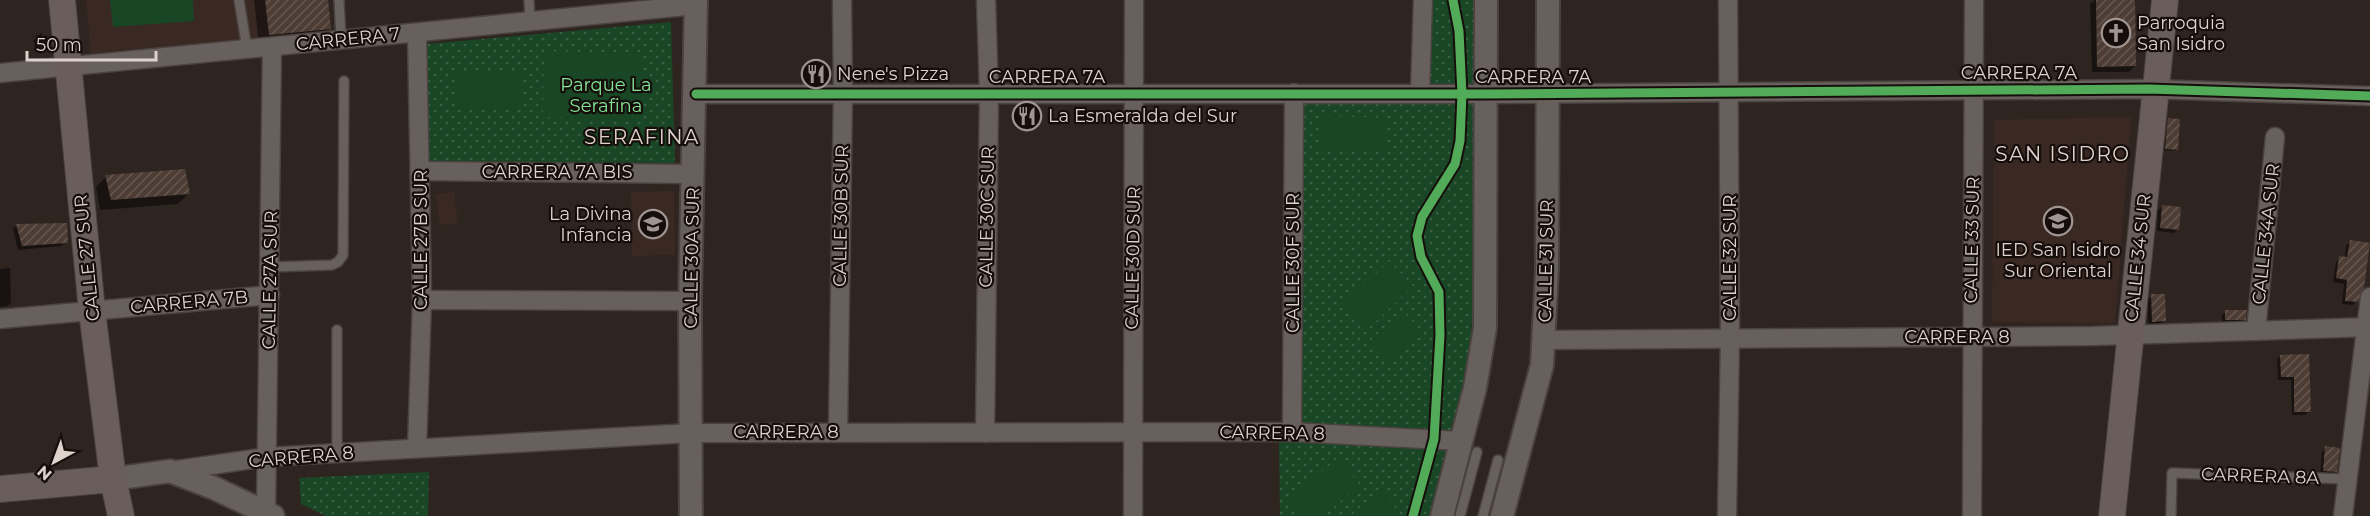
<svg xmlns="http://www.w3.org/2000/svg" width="2370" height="516" font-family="Montserrat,sans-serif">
	<defs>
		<pattern id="park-dots" width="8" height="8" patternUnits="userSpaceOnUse" patternTransform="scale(1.5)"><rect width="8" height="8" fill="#194624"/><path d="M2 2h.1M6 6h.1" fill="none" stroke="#3a6043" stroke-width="1.8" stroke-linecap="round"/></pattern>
		<pattern id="building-hatch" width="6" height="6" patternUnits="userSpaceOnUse" patternTransform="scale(1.5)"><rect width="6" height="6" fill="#4d3d34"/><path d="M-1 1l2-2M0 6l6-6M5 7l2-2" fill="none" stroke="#665850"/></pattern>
	</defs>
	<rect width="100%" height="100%" fill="#2e2521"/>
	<g fill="#3a2923">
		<path d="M86,0H328L331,31L91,53Z"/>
		<path d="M2131,117L2115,324L1992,322L1994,120Z"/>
		<path d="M674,191L675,255L632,256L631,192Z"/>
		<path d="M454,192L458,223L440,225L436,194Z"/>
	</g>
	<g fill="url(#park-dots)">
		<path d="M1427,0H1473L1474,269L1470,360L1429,516H1280L1279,440L1297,439L1298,103H1426Z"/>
		<path d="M671,22L675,163L428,161L426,44Z"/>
		<path d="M429,472L428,516H326L301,504L299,478Z"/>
	</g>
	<g fill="#194624">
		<path d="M110,0H193L194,21L113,27Z"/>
		<path d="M544,51L642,53L641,120L543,117Z"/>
		<path d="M456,72H523V108L457,109Z"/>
		<path d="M1320,116L1387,118V152L1320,151Z"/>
		<path d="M1389,261L1413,286L1365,332L1341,307Z"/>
		<path d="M1403,311L1423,334L1391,363L1371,340Z"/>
		<path d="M1338,458L1360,485L1323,516H1299L1287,501Z"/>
		<path d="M1381,490L1402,516H1350Z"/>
	</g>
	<g fill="#0007">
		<path d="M254,0H326L330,29L319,39L259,45Z"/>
		<path d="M2095,0H2133L2135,66L2129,72H2092L2090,4Z"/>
		<path d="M1988,66L2014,78L2010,82H1984V70Z"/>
		<path d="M2169,119L2176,150L2175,151L2164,150Z"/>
		<path d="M106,177L188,194L178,204L100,210L96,187Z"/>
		<path d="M2162,207L2178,229L2174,233L2157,231L2158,210Z"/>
		<path d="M17,225L66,242L62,246L18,250L13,229Z"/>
		<path d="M2350,242L2357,301L2353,305L2342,304L2344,284L2333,282L2336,262L2340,258H2345L2346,246Z"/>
		<path d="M10,268L11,302L8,306L0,307V269Z"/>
		<path d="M2152,296L2164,321L2160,325H2148V300Z"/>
		<path d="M2226,311L2244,319L2240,323L2222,324V315Z"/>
		<path d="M2281,356H2308L2309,411L2306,415H2292L2291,380H2278L2277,359Z"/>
		<path d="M2326,448L2336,471L2332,475H2320L2322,452Z"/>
	</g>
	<g fill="url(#building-hatch)">
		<path d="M265,0H328L331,29L269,35Z"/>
		<path d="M2096,0H2135L2136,66L2097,67Z"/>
		<path d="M1987,65H2015L2016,79H1987Z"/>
		<path d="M2168,118L2180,119L2178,150L2165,149Z"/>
		<path d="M185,169L190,194L111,200L105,175Z"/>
		<path d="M2162,205L2181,207L2179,230L2160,228Z"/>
		<path d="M67,223L68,243L22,246L16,224Z"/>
		<path d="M2350,240L2370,243L2364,288L2358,302L2345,301L2347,280L2336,278L2339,256L2347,257Z"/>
		<path d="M2151,294H2165L2166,321L2152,322Z"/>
		<path d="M2225,310H2247L2246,320H2225Z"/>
		<path d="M2309,354L2311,412H2294V377H2281L2280,355Z"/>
		<path d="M2325,446L2340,448L2337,472L2323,471Z"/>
	</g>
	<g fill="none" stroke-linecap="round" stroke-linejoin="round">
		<g stroke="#4a423e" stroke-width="12">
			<g id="service">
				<path d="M239,0L247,49"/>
				<path d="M339,0L341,39"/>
				<path d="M529,0L530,21"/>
				<path d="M270,267L332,265L338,262L343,255L344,81"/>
				<path d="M337,453V330"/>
				<path d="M1460,516L1477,452"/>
				<path d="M1483,516L1498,460"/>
				<path d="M2171,516L2172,473L2348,479"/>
			</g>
		</g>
		<g stroke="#4a423e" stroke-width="21">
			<g id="minor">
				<path d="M0,73L696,5"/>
				<path d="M1420,93L1423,0"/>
				<path d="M696,94H1485L2149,89L2370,96"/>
				<path d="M420,171L693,174"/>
				<path d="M422,300L690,301"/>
				<path d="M0,319L270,295"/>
				<path d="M2256,331L2275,137"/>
				<path d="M1544,340L2093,336L2370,327"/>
				<path d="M838,431L843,93L842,0"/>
				<path d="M1292,432L1294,93"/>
				<path d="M985,433L989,93L986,0"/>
				<path d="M417,448L422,300L417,33"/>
				<path d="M170,471L268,457L691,433L1292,432L1461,441"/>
				<path d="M266,513L272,47"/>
				<path d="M1133,516L1134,0"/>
				<path d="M1727,516L1730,337L1728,0"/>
				<path d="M1972,516L1974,0"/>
				<path d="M2343,516L2370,297"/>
			</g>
		</g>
		<g stroke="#4a423e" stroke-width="26">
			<g id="tertiary">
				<path d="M113,479L170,471L214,488L273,516"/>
				<path d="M691,516L690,301L696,0"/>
				<path d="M1442,516L1475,388L1485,328L1486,0"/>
				<path d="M1502,516L1542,365L1547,270L1548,0"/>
			</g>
		</g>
		<g stroke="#4a423e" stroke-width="28">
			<g id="secondary">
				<path d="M62,0L92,311L113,479L121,516"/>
				<path d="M0,489L113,479"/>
				<path d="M2112,516L2165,0"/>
			</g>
		</g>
		<use href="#service" stroke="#68605d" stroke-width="9"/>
		<use href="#minor" stroke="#68605d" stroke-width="18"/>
		<use href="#tertiary" stroke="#68605d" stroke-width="22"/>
		<use href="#secondary" stroke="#695e5c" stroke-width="26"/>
		<g stroke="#160e0b" stroke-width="13">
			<g id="cycleway">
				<path d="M696,94H1485L2149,89L2370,96"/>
				<path d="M1413,516L1434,439L1440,335L1439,292L1421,257L1417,236L1422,217L1455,164L1460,141L1462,94L1459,31L1453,0"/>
			</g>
		</g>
		<use href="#cycleway" stroke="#51ab58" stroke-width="9"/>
	</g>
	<defs>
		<g id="church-ring" transform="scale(1.5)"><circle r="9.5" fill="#160e0b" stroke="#a09591" stroke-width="1.5"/><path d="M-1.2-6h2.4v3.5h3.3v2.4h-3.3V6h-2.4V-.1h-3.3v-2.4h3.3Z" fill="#a09591"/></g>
		<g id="restaurant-ring" transform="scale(1.5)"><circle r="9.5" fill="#160e0b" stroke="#a09591" stroke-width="1.5"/><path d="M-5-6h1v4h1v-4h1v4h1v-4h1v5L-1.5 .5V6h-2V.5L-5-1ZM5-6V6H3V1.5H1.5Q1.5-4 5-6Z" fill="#a09591"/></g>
		<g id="school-ring" transform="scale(1.5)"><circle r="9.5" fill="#160e0b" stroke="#a09591" stroke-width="1.5"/><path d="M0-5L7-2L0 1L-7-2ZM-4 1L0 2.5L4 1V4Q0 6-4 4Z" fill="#a09591"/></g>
	</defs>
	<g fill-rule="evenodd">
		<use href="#church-ring" x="2116" y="33"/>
		<use href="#restaurant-ring" x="816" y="74"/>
		<use href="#restaurant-ring" x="1027" y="116"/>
		<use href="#school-ring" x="2058" y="221"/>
		<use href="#school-ring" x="653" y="224"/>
	</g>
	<g text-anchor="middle" stroke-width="4.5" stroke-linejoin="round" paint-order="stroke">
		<g font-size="18" fill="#ded2cd" stroke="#160e0b" text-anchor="start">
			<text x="2137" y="29">Parroquia<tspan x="2137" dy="21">San Isidro</tspan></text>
			<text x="837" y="80">Nene's Pizza</text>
			<text x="1048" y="122">La Esmeralda del Sur</text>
			<text x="632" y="220" text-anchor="end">La Divina<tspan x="632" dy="21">Infancia</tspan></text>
			<text x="2058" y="256" text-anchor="middle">IED San Isidro<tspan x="2058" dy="21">Sur Oriental</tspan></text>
		</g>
		<g font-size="18" fill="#ded2cd" stroke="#160e0b">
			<text transform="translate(348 39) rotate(-6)" y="6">CARRERA 7</text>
			<text x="2019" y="79">CARRERA 7A</text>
			<text x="1047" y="83">CARRERA 7A</text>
			<text x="1533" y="83">CARRERA 7A</text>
			<text x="557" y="178">CARRERA 7A BIS</text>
			<text transform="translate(841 216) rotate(-89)" y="6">CALLE 30B SUR</text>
			<text transform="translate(987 217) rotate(-89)" y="6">CALLE 30C SUR</text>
			<text transform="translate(2266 234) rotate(-84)" y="6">CALLE 34A SUR</text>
			<text transform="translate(421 240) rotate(-90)" y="6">CALLE 27B SUR</text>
			<text transform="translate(1972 240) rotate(-89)" y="6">CALLE 33 SUR</text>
			<text transform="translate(87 258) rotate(-96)" y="6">CALLE 27 SUR</text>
			<text transform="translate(692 258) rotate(-89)" y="6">CALLE 30A SUR</text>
			<text transform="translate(1133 258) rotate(-89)" y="6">CALLE 30D SUR</text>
			<text transform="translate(1730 258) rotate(-90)" y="6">CALLE 32 SUR</text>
			<text transform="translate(2138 258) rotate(-84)" y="6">CALLE 34 SUR</text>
			<text transform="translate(1546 261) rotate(-89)" y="6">CALLE 31 SUR</text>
			<text transform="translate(1293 263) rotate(-90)" y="6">CALLE 30F SUR</text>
			<text transform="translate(270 280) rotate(-89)" y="6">CALLE 27A SUR</text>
			<text transform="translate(189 302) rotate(-5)" y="6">CARRERA 7B</text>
			<text x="1957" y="343">CARRERA 8</text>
			<text x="786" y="438">CARRERA 8</text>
			<text transform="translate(1272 433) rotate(1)" y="6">CARRERA 8</text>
			<text transform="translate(301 457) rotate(-5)" y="6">CARRERA 8</text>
			<text transform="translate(2260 476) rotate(2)" y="6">CARRERA 8A</text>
		</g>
		<g font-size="18" fill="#84e497" stroke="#160e0b">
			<text x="606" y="91">Parque La<tspan x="606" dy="21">Serafina</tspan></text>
		</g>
		<g font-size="20" letter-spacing="1.5" fill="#ded2cd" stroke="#160e0b">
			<text x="642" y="144">SERAFINA</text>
			<text x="2063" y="161">SAN ISIDRO</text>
		</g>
	</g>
	<g transform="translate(54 462) rotate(221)" stroke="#160e0b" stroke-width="4.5" paint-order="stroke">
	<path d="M0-4.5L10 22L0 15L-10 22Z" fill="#ded2cd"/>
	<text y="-9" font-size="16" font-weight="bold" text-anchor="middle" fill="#ded2cd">N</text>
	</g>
	<path d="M27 51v9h129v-9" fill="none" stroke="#ded2cd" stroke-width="3"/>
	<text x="36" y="51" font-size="18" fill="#ded2cd" stroke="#160e0b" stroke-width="4.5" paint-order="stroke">50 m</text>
</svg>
